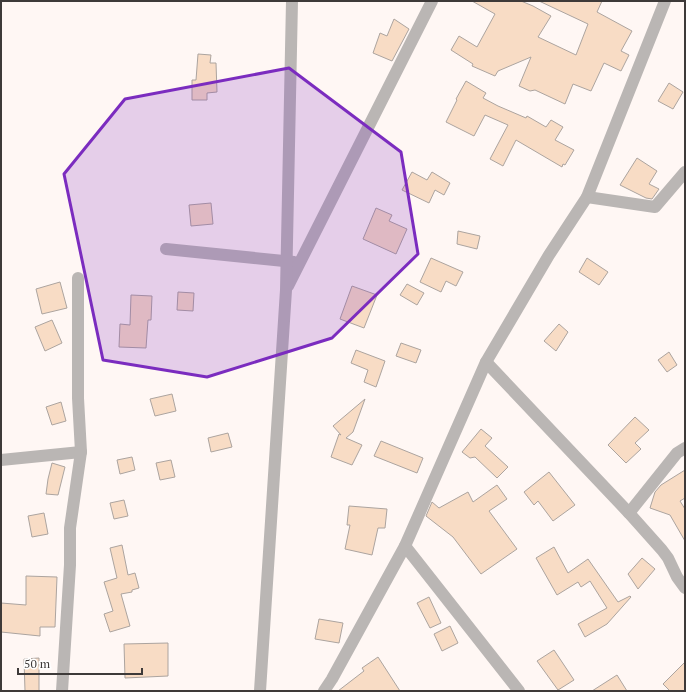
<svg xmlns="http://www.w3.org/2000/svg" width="686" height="692" font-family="'PT Serif',serif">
	<rect width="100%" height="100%" fill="#fff7f4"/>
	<g fill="#f8dcc5" stroke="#aca49f">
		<path d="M472,1H521L533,6L551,16L538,37L576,55L588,24L539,1H602L597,12L632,31L621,51L629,55L621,71L604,63L591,91L573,84L565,104L535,90L530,91L519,86L531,57L498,71L495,76L472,66L473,64L451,50L459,36L477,47L495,14Z"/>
		<path d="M394,19L409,29L392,61L373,53L380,33L387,36Z"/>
		<path d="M198,54L211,55L210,63H216L217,92L207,93V100H192V80H196Z"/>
		<path d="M466,81L486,93L483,98L498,106L526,118L527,116L546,127L551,120L563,127L555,140L574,150L565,165L563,164L562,167L516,140L503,166L490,159L508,125L485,115L474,136L446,122L457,100L456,99Z"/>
		<path d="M669,83L683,92L673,109L658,101Z"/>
		<path d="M637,158L657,171L649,184L659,189L652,199L646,198L620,185Z"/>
		<path d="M412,172L427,180L432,172L450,183L444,195L435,190L429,203L402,190Z"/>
		<path d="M211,203L213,224L191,226L189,205Z"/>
		<path d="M376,208L392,215L389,221L407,229L396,254L363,239Z"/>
		<path d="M458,231L480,236L477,249L457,244Z"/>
		<path d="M431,258L463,272L456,286L446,281L441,292L420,282Z"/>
		<path d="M587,258L608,272L599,285L579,272Z"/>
		<path d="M60,282L67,308L42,314L36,289Z"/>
		<path d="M407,284L424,293L417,305L400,295Z"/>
		<path d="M352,286L377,295L364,328L340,319Z"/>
		<path d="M178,292L194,293L193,311L177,310Z"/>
		<path d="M131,295L152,296L151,320H148L146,348L119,347L120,324L130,325Z"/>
		<path d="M52,320L62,343L45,351L35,327Z"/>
		<path d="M559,324L568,332L556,351L544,341Z"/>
		<path d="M401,343L421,350L416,363L396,356Z"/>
		<path d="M356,350L385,361L376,387L364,382L368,370L351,363Z"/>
		<path d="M669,352L677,365L667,372L658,360Z"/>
		<path d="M172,394L176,411L155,416L150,399Z"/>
		<path d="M365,399L353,432L346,438L362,445L352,465L331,457L339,434L341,435L333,426Z"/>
		<path d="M61,402L66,421L52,425L46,407Z"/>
		<path d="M635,417L649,430L635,443L641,449L626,463L608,445Z"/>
		<path d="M481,429L492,438L485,446L508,467L497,478L475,457L470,458L462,452Z"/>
		<path d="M228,433L232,447L211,452L208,438Z"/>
		<path d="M381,441L423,458L417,473L374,456Z"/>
		<path d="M132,457L135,470L120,474L117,460Z"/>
		<path d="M171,460L175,477L160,480L156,463Z"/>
		<path d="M52,463L65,467L58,495L46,494L48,479Z"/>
		<path d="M685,470V498L680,501L685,509V541L670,515L650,508L655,492L661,485Z"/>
		<path d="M549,472L575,505L553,521L538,501L534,505L524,492Z"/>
		<path d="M497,485L507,499L489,511L517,549L481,574L453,537L426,516L432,502L439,508L468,492L473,502Z"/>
		<path d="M124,500L128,516L114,519L110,503Z"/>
		<path d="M349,506L387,509L385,528H378L372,555L345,549L350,525H347Z"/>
		<path d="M44,513L48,534L32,537L28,516Z"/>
		<path d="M122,545L128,575L135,573L139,588L132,590V592L121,594L130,626L110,632L104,614L113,611L104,582L117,578L110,548Z"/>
		<path d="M554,547L568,573L588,559L618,602L630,596L631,597L607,624L585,637L578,624L607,608L590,581L581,587L578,582L557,595L536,558Z"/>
		<path d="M642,558L655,569L638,589L628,574Z"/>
		<path d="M26,576L57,577L55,627H40V636L1,632V603L26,605Z"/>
		<path d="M429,597L441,623L430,628L417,603Z"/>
		<path d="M319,619L343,623L339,643L315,639Z"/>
		<path d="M450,626L458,643L442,651L434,634Z"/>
		<path d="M168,643V676L125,678L124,644Z"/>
		<path d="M554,650L574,680L558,690L537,661Z"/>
		<path d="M378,657L400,691H338L364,671L362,668Z"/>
		<path d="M39,658V691H25L24,659Z"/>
		<path d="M685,662V691H670L663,684Z"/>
		<path d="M617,675L627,691H592Z"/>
	</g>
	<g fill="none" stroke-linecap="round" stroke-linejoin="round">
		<g stroke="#bab6b4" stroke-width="12">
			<path d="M587,197L655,207L685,172"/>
			<path d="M166,249L294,262"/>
			<path d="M288,286L432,1"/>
			<path d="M486,362L629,513L662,550L668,558L677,577L685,588"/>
			<path d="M1,460L81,452"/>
			<path d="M629,513L677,453L685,448"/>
			<path d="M405,546L519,691"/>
			<path d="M62,691L70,565V528L81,452L78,398V278"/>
			<path d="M260,691L286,290L292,1"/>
			<path d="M324,691L332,679L405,546L486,362L549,255L587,197L665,1"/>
		</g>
	</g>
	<path fill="#7b2cbf" fill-opacity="0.2" stroke="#7b2cbf" stroke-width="3" stroke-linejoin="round" d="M289,68L401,152L418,254L332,338L207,377L103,360L64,174L125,99Z"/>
	<rect width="686" height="692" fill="none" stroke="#3e3a39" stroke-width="4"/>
	<path d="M18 668v6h124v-6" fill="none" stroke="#3e3a39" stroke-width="2"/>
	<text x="24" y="668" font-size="12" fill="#3e3a39" stroke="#ffffff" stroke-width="3" paint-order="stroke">50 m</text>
</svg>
